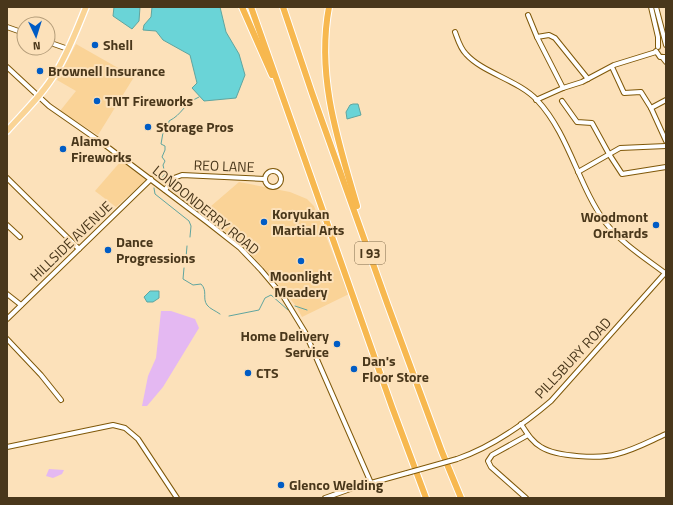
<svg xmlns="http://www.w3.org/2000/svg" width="673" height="505" font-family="'Titillium Web',sans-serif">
	<rect width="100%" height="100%" fill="#fce1ba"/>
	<g fill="#fad397">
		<path d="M76,44L134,77L98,135L60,111L76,91L57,80Z"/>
		<path d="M121,161L146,180L116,207L95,191Z"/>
		<path d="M239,182L290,192L307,199L314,206L349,294L302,317L296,306L275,280L243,246L203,213Z"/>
	</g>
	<g fill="#e4b8f2">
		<path d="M161,311H171L195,319L199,328L163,387L147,406H142L148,376L156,358Z"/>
		<path d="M49,469L64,470L62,474L53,478L46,476Z"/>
	</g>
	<g fill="#6ad4d7" stroke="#60a59f">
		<path d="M114,7H140L139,21L132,29L113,16Z"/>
		<path d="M152,7H220L226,32L239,54L245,75L236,98L204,101L192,88L197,83L190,55L163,40L156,31L143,30L144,25L151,17Z"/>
		<path d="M353,104H358L361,115L347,119L346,112L350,105Z"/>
		<path d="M150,291H159V298L153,302H147L144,297Z"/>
	</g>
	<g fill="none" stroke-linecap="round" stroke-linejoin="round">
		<g stroke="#60a59f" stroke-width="1">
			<path d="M161,179L165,174L163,165L165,161L162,157L165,150V146L161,144L164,127L168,126L169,121C183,114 183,104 199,97"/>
			<path d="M154,188L155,194L189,221L191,226L190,237"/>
			<path d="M186,258L187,246"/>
			<path d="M184,268L183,279L193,285L201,284C208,291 202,298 207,305C210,309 216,311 220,314"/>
			<path d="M295,306L307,310"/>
			<path d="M229,316L259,310L265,298L271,295L288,310"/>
		</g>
		<g stroke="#7f5809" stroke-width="6">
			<g id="minor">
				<path d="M651,7L658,37V47"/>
				<path d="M656,7L666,45"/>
				<path d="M528,15L537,37L563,88"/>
				<path d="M7,27L24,33"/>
				<path d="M455,32C458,40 460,48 466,54C483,73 518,80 537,100C569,134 578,185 605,222C621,243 645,258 665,273"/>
				<path d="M537,37L549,35L555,38L588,79"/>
				<path d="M48,42L68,49"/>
				<path d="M656,51L660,57H666"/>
				<path d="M662,57L666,62"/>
				<path d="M7,67L49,106L105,145L207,222L240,248L261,270L283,296L305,332L371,483"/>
				<path d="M612,67L624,93L641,92L651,108L666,141"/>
				<path d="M536,100L563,88L582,82L614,65L656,52"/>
				<path d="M562,101L577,122L592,123L609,154L622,174L666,167"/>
				<path d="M651,108L666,100"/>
				<circle cx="273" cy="179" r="8"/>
				<path d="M578,172L620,148L666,146"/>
				<path d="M7,178L79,249"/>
				<path d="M165,190L174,178L182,175L265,179"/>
				<path d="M7,225L20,237"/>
				<path d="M7,294L21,305"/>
				<path d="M7,319L151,179"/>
				<path d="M7,339L41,375L61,400"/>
				<path d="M521,424C527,433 532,442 541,447C557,457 600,459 617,454C634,450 650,441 666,434"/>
				<path d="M7,447L113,425L125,428L138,439L177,498"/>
				<path d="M457,459C492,447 523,425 551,401L666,272"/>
				<path d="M325,498L353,488L407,473"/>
				<path d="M526,498L491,467L488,461L492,455L528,435"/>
			</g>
		</g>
		<g stroke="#fff" stroke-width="8">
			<path id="major" d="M7,131C24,112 43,94 56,72C69,51 77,29 86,7"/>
		</g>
		<g stroke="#fff" stroke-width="8">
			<g id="highway">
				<path d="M242,7L272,75"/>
				<path d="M251,7L392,407L426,498"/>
				<path d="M283,7L312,93L387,303L442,452L461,498"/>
				<path d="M329,7C316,76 338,141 357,206"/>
			</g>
		</g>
		<use href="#minor" stroke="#fff" stroke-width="4"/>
		<use href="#major" stroke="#fad495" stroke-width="5.5"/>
		<use href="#highway" stroke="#f7b84f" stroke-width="6"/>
		<g stroke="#7f5809" stroke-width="6" stroke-linecap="butt">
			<path id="minor-bridge" d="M407,473L457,459"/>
		</g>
		<use href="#minor-bridge" stroke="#fff" stroke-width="4"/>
	</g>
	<g fill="#005cc5" stroke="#fce1ba" stroke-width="1.5">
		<circle cx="95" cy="45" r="4"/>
		<circle cx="40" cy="71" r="4"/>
		<circle cx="97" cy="101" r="4"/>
		<circle cx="148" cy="127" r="4"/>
		<circle cx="63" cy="149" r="4"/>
		<circle cx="264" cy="222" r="4"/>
		<circle cx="656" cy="225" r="4"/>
		<circle cx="108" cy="250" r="4"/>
		<circle cx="301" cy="261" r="4"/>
		<circle cx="337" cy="344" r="4"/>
		<circle cx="354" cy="369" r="4"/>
		<circle cx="248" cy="373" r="4"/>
		<circle cx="281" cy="485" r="4"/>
	</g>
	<g text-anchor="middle" stroke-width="4" stroke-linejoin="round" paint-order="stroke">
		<rect fill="#fce1ba" stroke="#7f6a4b" stroke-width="1" x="355" y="242" width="30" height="22" rx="3"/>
		<g font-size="13" font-weight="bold" fill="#49371b">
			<text x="370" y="258">I 93</text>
		</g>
		<g font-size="14" font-weight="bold" fill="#49371b" stroke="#fce1ba" text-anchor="start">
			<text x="103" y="50">Shell</text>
			<text x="48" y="76">Brownell Insurance</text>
			<text x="105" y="106">TNT Fireworks</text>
			<text x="156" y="132">Storage Pros</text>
			<text x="71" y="146">Alamo<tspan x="71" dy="16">Fireworks</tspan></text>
			<text x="272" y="219">Koryukan<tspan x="272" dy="16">Martial Arts</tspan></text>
			<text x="648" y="222" text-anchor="end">Woodmont<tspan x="648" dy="16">Orchards</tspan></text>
			<text x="116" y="247">Dance<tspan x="116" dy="16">Progressions</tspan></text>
			<text x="301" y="281" text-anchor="middle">Moonlight<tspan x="301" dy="16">Meadery</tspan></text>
			<text x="329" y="341" text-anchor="end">Home Delivery<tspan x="329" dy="16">Service</tspan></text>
			<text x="362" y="366">Dan's<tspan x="362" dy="16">Floor Store</tspan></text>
			<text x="256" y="378">CTS</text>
			<text x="289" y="490">Glenco Welding</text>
		</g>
		<g font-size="14" fill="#49371b" stroke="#fce1ba">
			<text transform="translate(224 166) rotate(2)" y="5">REO LANE</text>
			<text transform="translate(206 210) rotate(39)" y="5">LONDONDERRY ROAD</text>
			<text transform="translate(71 241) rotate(-44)" y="5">HILLSIDE AVENUE</text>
			<text transform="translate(573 358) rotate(-47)" y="5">PILLSBURY ROAD</text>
		</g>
	</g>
	<rect width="673" height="505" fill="none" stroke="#49371b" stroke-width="16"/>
	<g transform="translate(36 36) rotate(176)"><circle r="19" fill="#fce1ba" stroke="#b49d7a"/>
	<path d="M0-3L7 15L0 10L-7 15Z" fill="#005cc5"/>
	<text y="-6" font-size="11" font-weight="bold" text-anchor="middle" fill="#49371b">N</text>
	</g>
</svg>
